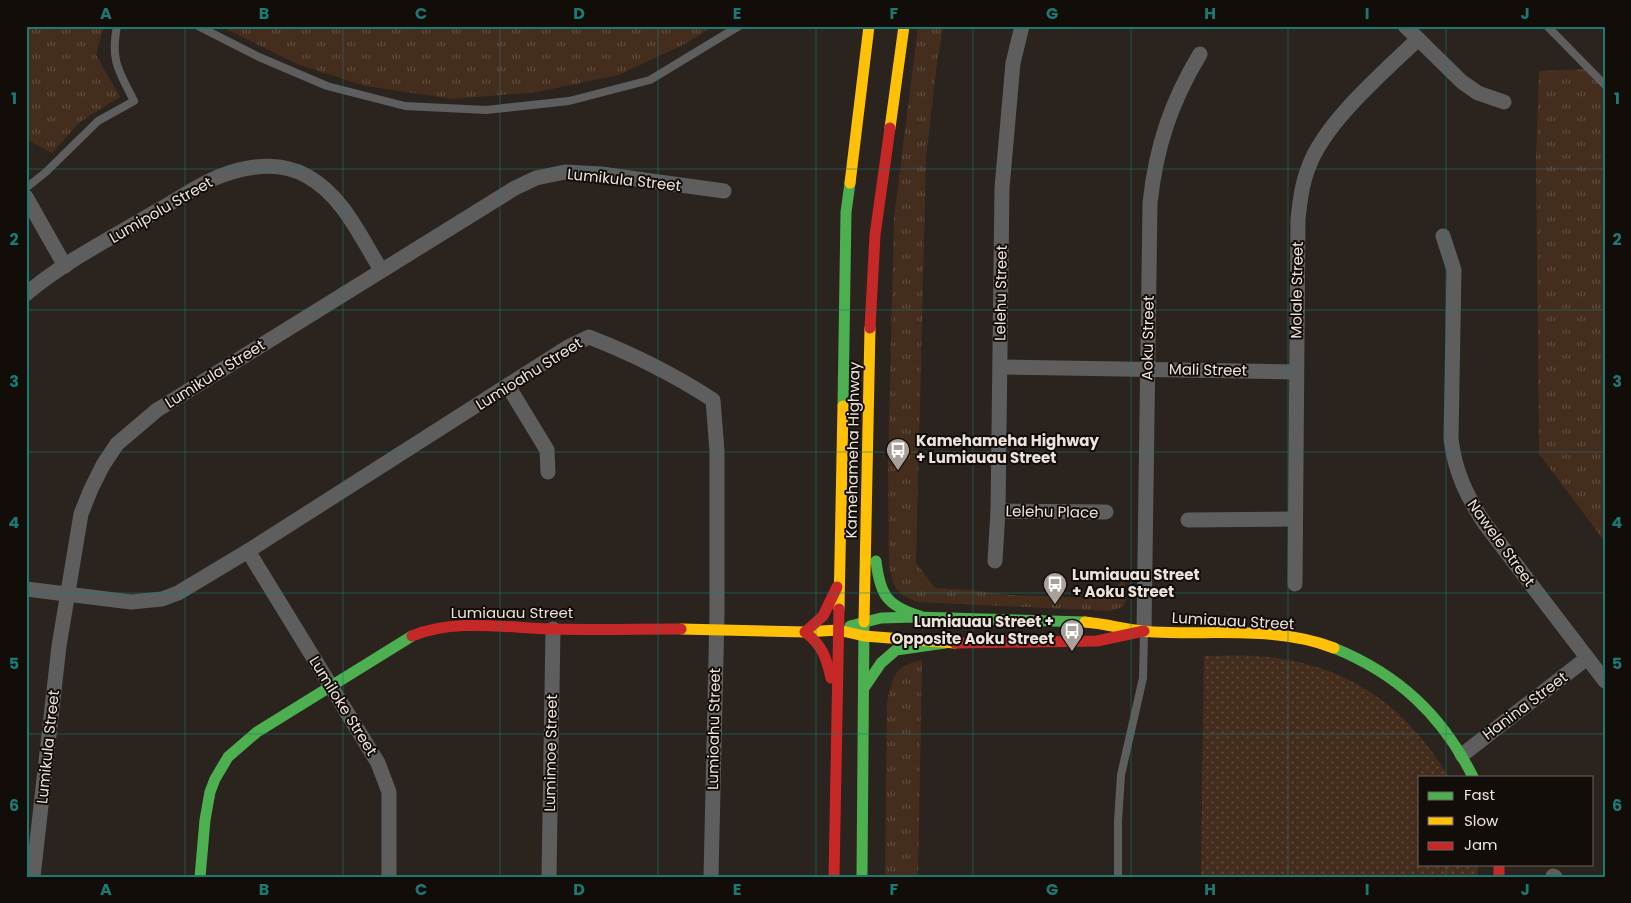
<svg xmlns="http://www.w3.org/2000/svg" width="1631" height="903" font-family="Poppins,sans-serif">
	<defs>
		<pattern id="grass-tufts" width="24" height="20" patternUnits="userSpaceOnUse" patternTransform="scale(1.25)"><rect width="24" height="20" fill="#452d1d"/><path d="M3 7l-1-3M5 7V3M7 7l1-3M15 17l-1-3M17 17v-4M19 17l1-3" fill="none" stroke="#604b3d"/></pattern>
		<pattern id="park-dots" width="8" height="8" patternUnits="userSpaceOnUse" patternTransform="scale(1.25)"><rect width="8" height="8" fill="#452d1d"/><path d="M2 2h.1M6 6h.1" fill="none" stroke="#604b3d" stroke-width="1.8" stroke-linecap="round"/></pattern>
	</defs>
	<rect width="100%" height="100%" fill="#2b231e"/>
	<g fill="url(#grass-tufts)">
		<path d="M26,26H104L96,55L120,97L80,122L52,153L26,139Z"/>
		<path d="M220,26H714L687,43L619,75L537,92L453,99L365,86L297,64Z"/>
		<path d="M918,26H943L936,71L926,159L916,563L935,588L969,590L1010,595L1102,598L1125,579L1126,600L1123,607L1110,611L918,602C897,595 893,588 889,566L888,463L894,217Z"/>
		<path d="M1590,69L1605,86V542L1539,454L1536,159L1539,71Z"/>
		<path d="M922,660L918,877H885L887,702C893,676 894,666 922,660Z"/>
	</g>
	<path fill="url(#park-dots)" d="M1204,656C1227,656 1253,654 1276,658C1355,669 1408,710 1449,777H1420V864H1477L1478,877H1201Z"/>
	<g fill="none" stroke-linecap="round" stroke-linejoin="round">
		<g stroke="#5e5e5f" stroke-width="8">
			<path d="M198,26L259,57L327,86L405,106L486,110L569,101L650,80L739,26"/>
			<path d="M1547,26L1605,85"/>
			<path d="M26,188L46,172L98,121L134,101C119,71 110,61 117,26"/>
			<path d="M1118,877V821L1121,775L1143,678L1144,633"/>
		</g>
		<g stroke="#5e5e5f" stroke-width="15">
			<path d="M1405,26L1462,82L1478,93L1504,102"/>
			<path d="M26,197L65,266"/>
			<path d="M1443,236L1454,270L1451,439C1455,472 1467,497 1485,524L1605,681"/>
			<path d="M26,294C65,261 113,237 157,211C179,199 200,183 223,175C251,165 281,161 307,176C343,196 360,236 381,270"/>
			<path d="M1001,367L1296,372"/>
			<path d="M508,386L547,450L548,472"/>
			<path d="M998,511L1106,512"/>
			<path d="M1188,520L1295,519"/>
			<path d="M248,551L378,763L389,792V877"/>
			<path d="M995,561L998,511L1002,188L1013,63L1022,26"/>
			<path d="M1295,584L1298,219C1300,201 1302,183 1309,166C1326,121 1383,73 1418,39"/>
			<path d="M26,589L131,602L162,599L178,593L248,551L568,347L589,337C633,354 673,374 713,400L717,451V614L711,877"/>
			<path d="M1144,631L1150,203C1156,147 1171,102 1200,54"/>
			<path d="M1462,755L1587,658"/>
			<path d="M1553,876L1555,877"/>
			<path d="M33,877L59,646L81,514L91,489L103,465L117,444L157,410L515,188L536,178L565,172L601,174L724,191"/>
			<path d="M549,877L553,629"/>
		</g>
		<g stroke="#4caf50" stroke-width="11">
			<path d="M843,406L846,212L850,183"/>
			<path d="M876,561C880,595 887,606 920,616"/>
			<path d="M850,626L881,618L915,617L1085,622"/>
			<path d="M1334,648C1398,674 1442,715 1473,777"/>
			<path d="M864,688L881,663L896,650L945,643"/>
			<path d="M200,877L205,820L210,792L215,779L228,757L257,732L412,636"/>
			<path d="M862,877L864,622"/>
		</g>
		<g stroke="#ffc107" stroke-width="11">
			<path d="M890,128L904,26"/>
			<path d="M850,183L869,26"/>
			<path d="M839,609L843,406"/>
			<path d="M864,622L870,328"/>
			<path d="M1085,622C1108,624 1131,631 1154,632C1213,635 1277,626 1334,648"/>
			<path d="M681,629L805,632L838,630L864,636L955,643"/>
		</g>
		<g stroke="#c62828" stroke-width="11">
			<path d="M870,328L875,235L890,128"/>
			<path d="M412,636C455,618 507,628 552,629C595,630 638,629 681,629"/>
			<path d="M955,643L1097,641L1144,631"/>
			<path d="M831,678C826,657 823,646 805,632L823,616L837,587"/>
			<path d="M1499,864V877"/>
			<path d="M834,877L839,609"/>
		</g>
	</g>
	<path fill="none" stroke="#1a7b74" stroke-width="1" stroke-opacity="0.55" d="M185,26V877M343,26V877M500,26V877M658,26V877M816,26V877M973,26V877M1131,26V877M1288,26V877M1446,26V777M26,169H1605M26,310H1605M26,452H1605M26,593H1605M26,734H1605M1446,864V877"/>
	<defs>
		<g id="bus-pin" transform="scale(1.25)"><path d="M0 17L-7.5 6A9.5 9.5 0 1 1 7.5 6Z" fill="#a9a09a" stroke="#130d09"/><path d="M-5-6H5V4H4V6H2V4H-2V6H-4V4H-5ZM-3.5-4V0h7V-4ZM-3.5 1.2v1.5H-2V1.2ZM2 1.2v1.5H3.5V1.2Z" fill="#fff"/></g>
	</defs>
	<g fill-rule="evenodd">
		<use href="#bus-pin" x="898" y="450"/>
		<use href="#bus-pin" x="1055" y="584"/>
		<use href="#bus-pin" x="1072" y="631"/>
	</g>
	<g text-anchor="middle" stroke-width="4" stroke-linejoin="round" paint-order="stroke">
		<g font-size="15" fill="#ede3dd" stroke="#130d09">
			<text transform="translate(624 180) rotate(6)" y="5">Lumikula Street</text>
			<text transform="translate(161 210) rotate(-30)" y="5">Lumipolu Street</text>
			<text transform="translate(1297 290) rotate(-89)" y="5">Molale Street</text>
			<text transform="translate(1001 293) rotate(-89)" y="5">Lelehu Street</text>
			<text transform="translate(1148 338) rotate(-89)" y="5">Aoku Street</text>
			<text transform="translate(1208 370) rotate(1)" y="5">Mali Street</text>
			<text transform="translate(215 374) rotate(-32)" y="5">Lumikula Street</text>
			<text transform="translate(529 374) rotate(-32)" y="5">Lumioahu Street</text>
			<text transform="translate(853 450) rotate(-89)" y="5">Kamehameha Highway</text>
			<text transform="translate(1052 512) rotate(1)" y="5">Lelehu Place</text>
			<text transform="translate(1501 543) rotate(54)" y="5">Nawele Street</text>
			<text x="512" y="618">Lumiauau Street</text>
			<text transform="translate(1233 621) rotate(3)" y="5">Lumiauau Street</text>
			<text transform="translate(343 706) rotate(58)" y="5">Lumiloke Street</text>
			<text transform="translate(1525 706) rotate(-37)" y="5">Hanina Street</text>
			<text transform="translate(714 729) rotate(-89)" y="5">Lumioahu Street</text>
			<text transform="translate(48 747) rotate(-84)" y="5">Lumikula Street</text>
			<text transform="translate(551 753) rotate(-89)" y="5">Lumimoe Street</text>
		</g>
		<g font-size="15" font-weight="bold" fill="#ede3dd" stroke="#130d09" text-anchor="start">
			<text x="916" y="446">Kamehameha Highway<tspan x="916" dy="17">+ Lumiauau Street</tspan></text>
			<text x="1072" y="580">Lumiauau Street<tspan x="1072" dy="17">+ Aoku Street</tspan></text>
			<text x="1054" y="627" text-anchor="end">Lumiauau Street +<tspan x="1054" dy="17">Opposite Aoku Street</tspan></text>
		</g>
	</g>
	<rect width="1631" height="903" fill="none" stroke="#130d09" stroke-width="55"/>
	<rect x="1418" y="776" width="175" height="90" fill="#130d09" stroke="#6a635e"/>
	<rect x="1428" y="792" width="25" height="8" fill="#4caf50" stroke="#6a635e"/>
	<text x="1464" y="800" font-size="15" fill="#ede3dd">Fast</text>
	<rect x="1428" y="817" width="25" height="8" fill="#ffc107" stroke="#6a635e"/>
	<text x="1464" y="826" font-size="15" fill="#ede3dd">Slow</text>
	<rect x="1428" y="842" width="25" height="8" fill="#c62828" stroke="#6a635e"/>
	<text x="1464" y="850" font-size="15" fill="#ede3dd">Jam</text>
	<rect x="28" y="28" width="1576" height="848" fill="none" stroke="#1a7b74" stroke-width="2"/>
	<g font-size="16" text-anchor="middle" font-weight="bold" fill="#1a7b74">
		<text x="106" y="19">A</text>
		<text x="264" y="19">B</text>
		<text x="421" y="19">C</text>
		<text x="579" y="19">D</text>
		<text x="737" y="19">E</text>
		<text x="894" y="19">F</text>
		<text x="1052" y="19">G</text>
		<text x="1210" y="19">H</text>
		<text x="1367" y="19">I</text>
		<text x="1525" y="19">J</text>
		<text x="14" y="104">1</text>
		<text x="1617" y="104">1</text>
		<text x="14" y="245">2</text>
		<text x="1617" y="245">2</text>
		<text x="14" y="387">3</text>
		<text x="1617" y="387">3</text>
		<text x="14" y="528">4</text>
		<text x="1617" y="528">4</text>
		<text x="14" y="669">5</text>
		<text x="1617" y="669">5</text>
		<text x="14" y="811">6</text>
		<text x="1617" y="811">6</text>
		<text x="106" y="895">A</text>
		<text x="264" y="895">B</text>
		<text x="421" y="895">C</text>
		<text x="579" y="895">D</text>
		<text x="737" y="895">E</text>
		<text x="894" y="895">F</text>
		<text x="1052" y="895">G</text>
		<text x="1210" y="895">H</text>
		<text x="1367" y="895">I</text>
		<text x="1525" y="895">J</text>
	</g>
</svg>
